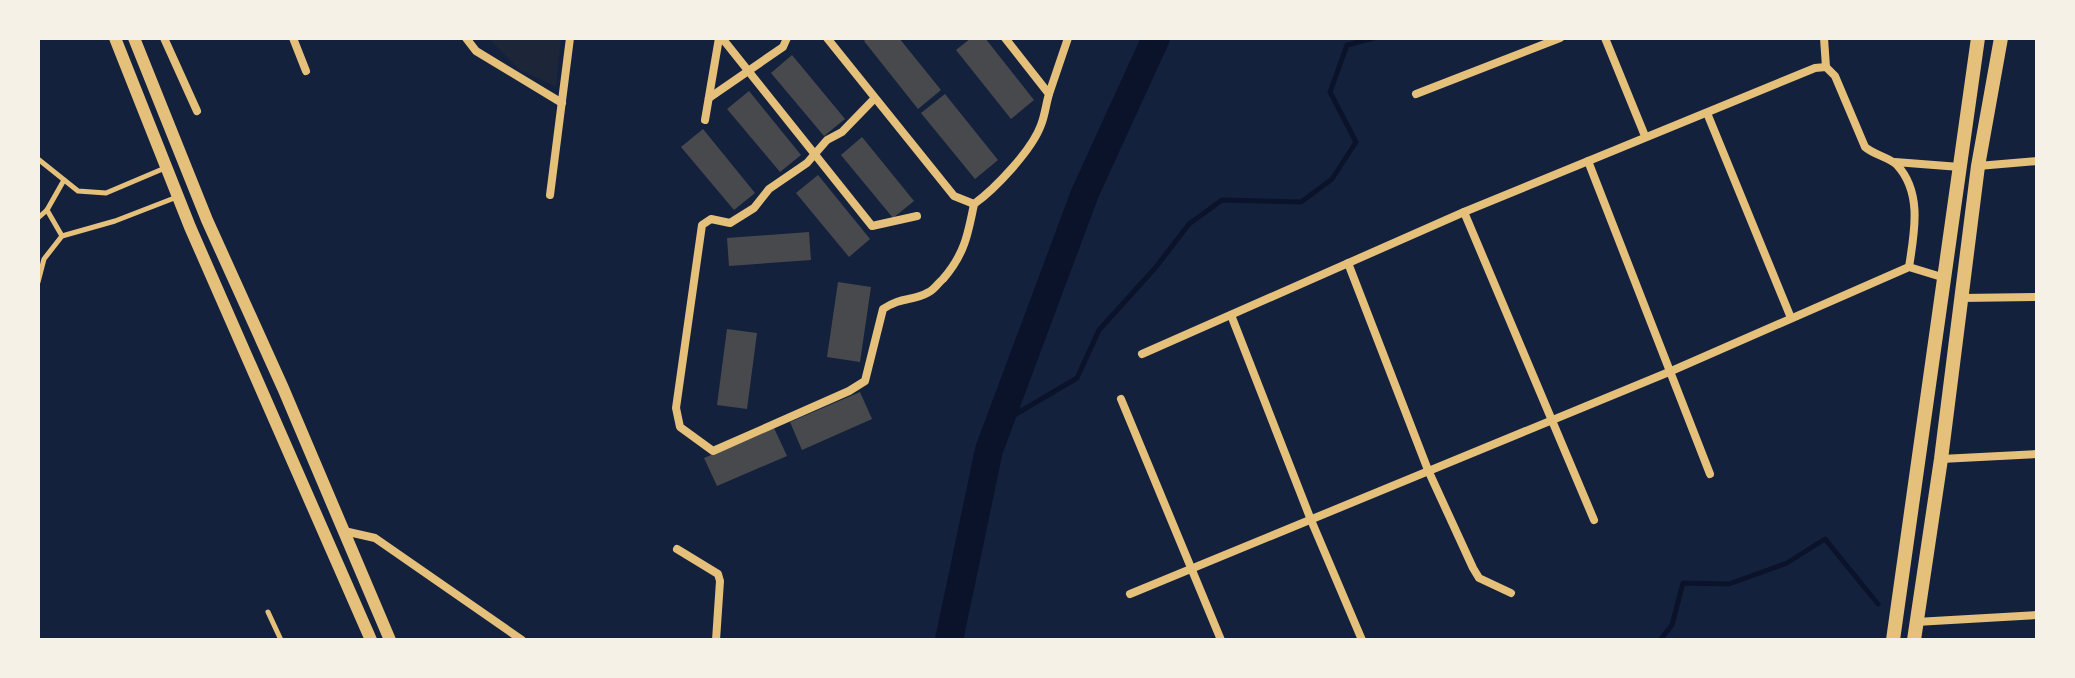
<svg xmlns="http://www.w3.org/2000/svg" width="2075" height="678" font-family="'Space Grotesk',sans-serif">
	<rect width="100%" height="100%" fill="#14213d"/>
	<path fill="#1d2539" d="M488,38H561L556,87L520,70Z"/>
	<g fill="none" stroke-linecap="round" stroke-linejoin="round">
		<g stroke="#0b132b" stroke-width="5">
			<path d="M999,424L1077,378L1099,330L1156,267L1189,224L1222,200L1301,202L1332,179L1356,142L1330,92L1347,45L1374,38"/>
			<path d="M1660,640L1672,625L1683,583L1729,584L1787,563L1825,539L1878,604"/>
		</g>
		<path stroke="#0b132b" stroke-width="28" d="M949,640L989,450L1085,193L1156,38"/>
	</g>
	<g fill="#48494c">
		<path d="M868,38H899L941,90L918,109L864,41Z"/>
		<path d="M971,38H985L1034,100L1011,119L956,50Z"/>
		<path d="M792,55L845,119L824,136L771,73Z"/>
		<path d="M749,91L801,155L780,172L727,109Z"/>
		<path d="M945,94L998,160L975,179L921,113Z"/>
		<path d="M703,129L755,193L734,210L681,147Z"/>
		<path d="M862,137L914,201L893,218L841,155Z"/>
		<path d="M818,175L870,239L849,257L796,193Z"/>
		<path d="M809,232L811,260L729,266L727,238Z"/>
		<path d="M838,282L871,287L860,362L827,357Z"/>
		<path d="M727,329L757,333L747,409L717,405Z"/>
		<path d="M860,392L872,419L802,450L790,422Z"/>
		<path d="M774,428L787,456L717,486L704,458Z"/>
	</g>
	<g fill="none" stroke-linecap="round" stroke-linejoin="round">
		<g stroke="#e5c07b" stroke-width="5">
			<path d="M38,159L78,191L106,193L165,168"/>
			<path d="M47,210L62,236"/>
			<path d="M38,218L47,210L64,180"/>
			<path d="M38,282L44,259L62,236L115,221L177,197"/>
			<path d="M268,612L281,640"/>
		</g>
		<g stroke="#e5c07b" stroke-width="8">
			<path d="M164,38L197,111"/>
			<path d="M293,38L306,71"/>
			<path d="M466,38L476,51L562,103"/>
			<path d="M722,38L872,226L917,216"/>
			<path d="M827,38L954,196L974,204C995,189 1032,150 1041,125C1045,115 1046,104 1049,94L1005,38"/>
			<path d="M1605,38L1645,136"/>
			<path d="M1824,38L1826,67L1835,76L1865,147C1874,155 1889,157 1897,165C1923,193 1914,234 1909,267"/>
			<path d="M1049,94L1068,38"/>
			<path d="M1416,94L1560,38"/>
			<path d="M709,98L783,47L787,38"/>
			<path d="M874,99L842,132L827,140L807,163L769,189L754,208L730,223L711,219L702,225L676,408L680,427L713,451L849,391L865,381L883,309C902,296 912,302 929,292C935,289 938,283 943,279C964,255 968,235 974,204"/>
			<path d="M1707,113L1791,318"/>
			<path d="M705,120L719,38"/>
			<path d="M1588,161L1710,474"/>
			<path d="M1895,162L1960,167"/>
			<path d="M1978,166L2037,161"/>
			<path d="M550,195L570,38"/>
			<path d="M1464,212L1594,520"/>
			<path d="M1348,263L1428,470L1473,568L1479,578L1511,593"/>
			<path d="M1961,298L2037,297"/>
			<path d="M1231,315L1311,520L1362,640"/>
			<path d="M1142,354L1464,212L1815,68L1826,67"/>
			<path d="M1121,399L1221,640"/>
			<path d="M1941,459L2037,454"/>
			<path d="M344,531L375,538L522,640"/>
			<path d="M677,549L718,574L720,581L716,640"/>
			<path d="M1130,594L1669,372L1909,267L1945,278"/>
			<path d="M1916,622L2037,615"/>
		</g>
		<g stroke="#e5c07b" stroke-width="12">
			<path d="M115,38L190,227L371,640"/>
			<path d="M134,38L207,220L283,388L390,640"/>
		</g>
		<g stroke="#e5c07b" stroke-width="14">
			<path d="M1893,640L1978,38"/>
			<path d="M1914,640L1941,459L1978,166L2001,38"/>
		</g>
	</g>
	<rect width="2075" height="678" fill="none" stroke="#f6f1e7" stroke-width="80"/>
</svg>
